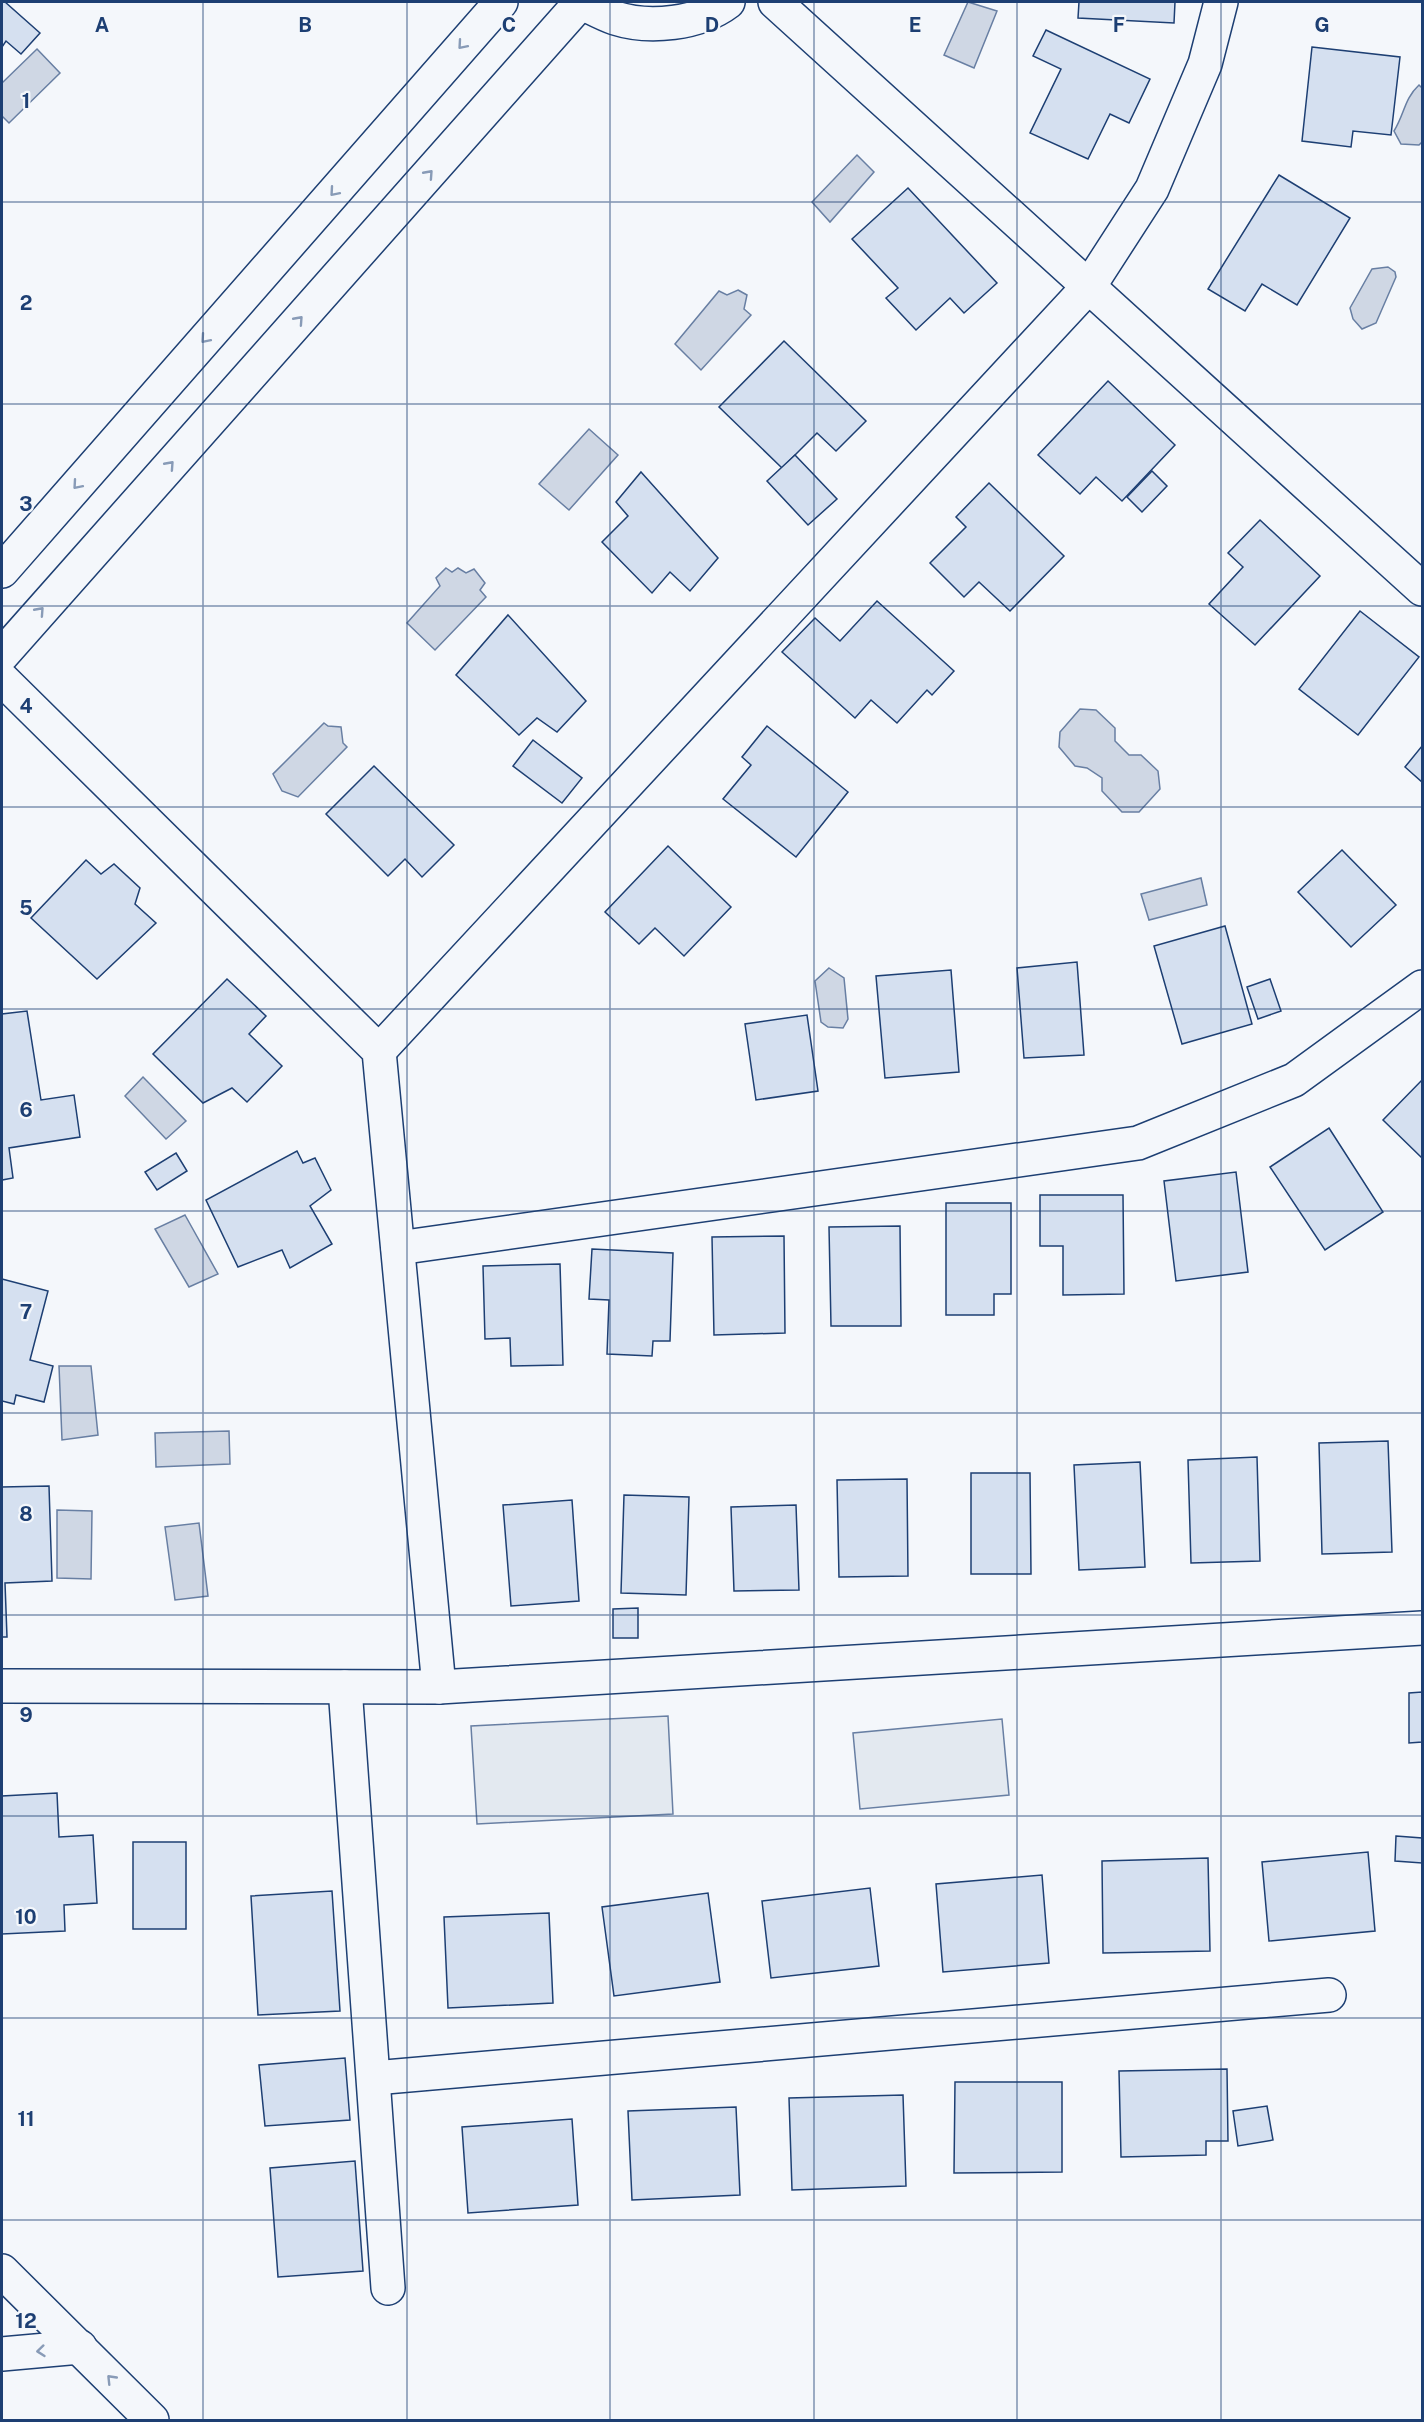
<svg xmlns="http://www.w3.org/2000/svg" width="1424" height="2422" font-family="'Public Sans',sans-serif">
	<rect width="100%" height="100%" fill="#f4f7fb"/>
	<g fill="#e3e9f0" stroke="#687fa3" stroke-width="1.5">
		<path d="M668,1716L673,1814L477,1824L471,1726Z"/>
		<path d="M1002,1719L1009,1795L860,1809L853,1733Z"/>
	</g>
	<g fill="#cfd7e4" stroke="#687fa3" stroke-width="1.5">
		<path d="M968,2L997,11L974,68L944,55Z"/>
		<path d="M37,49L60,73L9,123L2,116V83Z"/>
		<path d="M1419,85L1422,88V142L1419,145L1401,144L1394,131C1405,113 1404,99 1419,85Z"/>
		<path d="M857,155L874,172L830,222L812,202Z"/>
		<path d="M1388,267L1395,272L1396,277L1376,323L1362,329L1353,319L1350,308L1372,269Z"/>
		<path d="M738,290L747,295L744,309L751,315L701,370L675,344L719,291L727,295Z"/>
		<path d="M589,429L618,455L569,510L539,484Z"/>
		<path d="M446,568L452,572L458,568L466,573L474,569L485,583L480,590L486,597L435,650L407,623L440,586L436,578Z"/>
		<path d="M1080,709L1096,710L1115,728V741L1129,755H1141L1158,771L1160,789L1139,812H1122L1102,791V778L1087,768L1075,766L1059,747L1060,732Z"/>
		<path d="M324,723L328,726L341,727L343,743L347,747L298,797L282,791L273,774Z"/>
		<path d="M1201,878L1207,905L1149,920L1141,894Z"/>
		<path d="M829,968L844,978L848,1019L843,1028L828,1027L821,1022L815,981Z"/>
		<path d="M143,1077L186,1121L166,1139L125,1096Z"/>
		<path d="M185,1215L218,1274L189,1287L155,1229Z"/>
		<path d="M59,1366H91L98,1435L62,1440Z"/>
		<path d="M229,1431L230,1464L156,1467L155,1433Z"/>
		<path d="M57,1510L92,1511L91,1579L57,1578Z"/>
		<path d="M199,1523L208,1596L175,1600L165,1527Z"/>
	</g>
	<g fill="#d5e0f0" stroke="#1d3f73" stroke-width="1.5">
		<path d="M2,2H5L40,33L21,54L6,41L2,47Z"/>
		<path d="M1079,2H1175L1174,23L1078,18Z"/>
		<path d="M1046,30L1150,79L1129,123L1110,114L1088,159L1030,133L1061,69L1033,56Z"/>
		<path d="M1312,47L1400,57L1391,135L1353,131L1351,147L1302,141Z"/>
		<path d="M1279,175L1350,218L1297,305L1262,284L1245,311L1208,289Z"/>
		<path d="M908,188L997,283L964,313L950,298L916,330L886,298L898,288L852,239Z"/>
		<path d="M784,341L866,421L836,451L817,433L782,468L719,407Z"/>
		<path d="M1108,381L1175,445L1122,501L1096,477L1080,494L1038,455Z"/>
		<path d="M795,455L837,499L808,525L767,481Z"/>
		<path d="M1152,471L1167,486L1142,512L1127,497Z"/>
		<path d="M641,472L718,558L690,591L670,572L652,593L602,542L628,516L616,502Z"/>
		<path d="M989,483L1064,556L1010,611L979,582L964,597L930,563L966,527L956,517Z"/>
		<path d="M1260,520L1320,576L1255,645L1209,604L1243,567L1228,553Z"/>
		<path d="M877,601L954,671L932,695L927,690L897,723L871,700L855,718L782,652L815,618L840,641Z"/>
		<path d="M1360,611L1419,657L1358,735L1299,689Z"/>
		<path d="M508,615L586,701L557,732L537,718L519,735L456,675Z"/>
		<path d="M767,726L848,792L796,857L723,799L751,765L742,757Z"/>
		<path d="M533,740L582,778L562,803L513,766Z"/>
		<path d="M1422,746V782L1405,767Z"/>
		<path d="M374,766L454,845L422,877L405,859L388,876L326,814Z"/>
		<path d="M668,846L731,907L684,956L655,928L639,944L605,912Z"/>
		<path d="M1342,850L1396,905L1351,947L1298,892Z"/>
		<path d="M86,860L101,874L114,864L140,888L135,904L156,923L97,979L31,918Z"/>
		<path d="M1225,926L1252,1024L1182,1044L1154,946Z"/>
		<path d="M1077,962L1084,1055L1024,1058L1017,968Z"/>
		<path d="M951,970L959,1072L885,1078L876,976Z"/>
		<path d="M227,979L266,1016L249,1034L282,1066L247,1102L232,1088L203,1103L153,1054Z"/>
		<path d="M1270,979L1281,1011L1258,1019L1247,987Z"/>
		<path d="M27,1011L41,1100L74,1095L80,1137L9,1148L13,1178L2,1180V1014Z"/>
		<path d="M807,1015L818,1091L756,1100L745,1024Z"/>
		<path d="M1422,1080V1158L1383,1120Z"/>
		<path d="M1329,1128L1383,1212L1325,1250L1270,1167Z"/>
		<path d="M297,1151L303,1163L315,1158L331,1190L310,1206L332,1244L290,1268L282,1250L238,1267L206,1200Z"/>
		<path d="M176,1153L187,1171L157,1190L145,1172Z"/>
		<path d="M1236,1172L1248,1272L1176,1281L1164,1181Z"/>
		<path d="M1040,1195H1123L1124,1294L1063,1295V1246H1040Z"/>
		<path d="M946,1203H1011V1294H994V1315H946Z"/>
		<path d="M900,1226L901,1326H831L829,1227Z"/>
		<path d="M784,1236L785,1333L714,1335L712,1237Z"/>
		<path d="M592,1249L673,1253L670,1341H653L652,1356L607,1354L609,1300L589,1299Z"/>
		<path d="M560,1264L563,1365L511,1366L510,1338L485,1339L483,1266Z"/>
		<path d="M2,1279L48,1291L30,1360L53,1366L44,1402L16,1395L14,1404L2,1401Z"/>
		<path d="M1388,1441L1392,1552L1322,1554L1319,1443Z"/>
		<path d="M1257,1457L1260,1561L1191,1563L1188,1460Z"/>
		<path d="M1140,1462L1145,1567L1079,1570L1074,1465Z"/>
		<path d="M971,1473H1030L1031,1574H971Z"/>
		<path d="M907,1479L908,1576L839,1577L837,1480Z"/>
		<path d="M49,1486L52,1581L5,1583L7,1637H2V1487Z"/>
		<path d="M624,1495L689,1497L686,1595L621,1593Z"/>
		<path d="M572,1500L579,1601L511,1606L503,1505Z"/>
		<path d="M796,1505L799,1590L734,1591L731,1507Z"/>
		<path d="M638,1608V1638H613V1609Z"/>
		<path d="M1422,1692V1742L1409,1743V1693Z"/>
		<path d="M57,1793L59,1837L93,1835L97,1903L64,1905L65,1931L2,1934V1796Z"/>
		<path d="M1396,1836L1422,1838V1863L1395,1861Z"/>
		<rect x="133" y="1842" width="53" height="87"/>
		<path d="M1368,1852L1375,1931L1269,1941L1262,1862Z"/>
		<path d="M1208,1858L1210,1951L1103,1953L1102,1861Z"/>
		<path d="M1042,1875L1049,1963L943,1972L936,1884Z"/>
		<path d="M870,1888L879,1966L771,1978L762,1901Z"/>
		<path d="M332,1891L340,2011L258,2015L251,1896Z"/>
		<path d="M708,1893L720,1982L614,1996L602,1907Z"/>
		<path d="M549,1913L553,2003L448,2008L444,1917Z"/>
		<path d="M345,2058L350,2120L265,2126L259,2065Z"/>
		<path d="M1227,2069L1228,2141H1206V2155L1121,2157L1119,2071Z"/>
		<path d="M955,2082H1062V2172L954,2173Z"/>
		<path d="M903,2095L906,2186L792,2190L789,2098Z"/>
		<path d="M1267,2106L1273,2140L1238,2146L1233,2111Z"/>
		<path d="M736,2107L740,2195L632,2200L628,2111Z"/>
		<path d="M572,2119L578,2205L468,2213L462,2127Z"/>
		<path d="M355,2161L363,2271L278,2277L270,2168Z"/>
	</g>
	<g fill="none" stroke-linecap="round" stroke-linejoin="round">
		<g stroke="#1d3f73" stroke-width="36">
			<g id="minor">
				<path d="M580,2C591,7 603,14 615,18C649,29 699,24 728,2"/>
				<path d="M775,2L1422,589"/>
				<path d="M2,571L501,2"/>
				<path d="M2,655L581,2"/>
				<path d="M2,679L379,1051L439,1687"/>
				<path d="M379,1051L1090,285L1152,189L1205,64L1221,2"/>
				<path d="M398,1248L1138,1143L1294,1080L1422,987"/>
				<path d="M2,1686L439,1687L1422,1628"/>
				<path d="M345,1687L388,2288"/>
				<path d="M374,2078L1329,1995"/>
			</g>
		</g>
		<g stroke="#1d3f73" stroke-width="36">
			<g id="trunk">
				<path d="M2,2271L152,2420"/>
				<path d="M2,2354L80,2347"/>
			</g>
		</g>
		<use href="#minor" stroke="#f4f7fb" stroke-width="33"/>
		<use href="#trunk" stroke="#f4f7fb" stroke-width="33"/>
	</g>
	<defs><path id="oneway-chevron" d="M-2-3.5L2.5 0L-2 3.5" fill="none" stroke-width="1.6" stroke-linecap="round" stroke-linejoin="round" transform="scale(1.5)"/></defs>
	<g stroke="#889bb7">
		<use href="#oneway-chevron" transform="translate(462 45) rotate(131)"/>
		<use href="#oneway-chevron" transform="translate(429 174) rotate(-48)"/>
		<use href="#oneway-chevron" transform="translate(334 192) rotate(131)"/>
		<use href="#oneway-chevron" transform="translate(299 320) rotate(-48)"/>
		<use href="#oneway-chevron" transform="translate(205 339) rotate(131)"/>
		<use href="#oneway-chevron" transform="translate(170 465) rotate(-48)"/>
		<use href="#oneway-chevron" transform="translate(77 485) rotate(131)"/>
		<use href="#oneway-chevron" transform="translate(40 611) rotate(-48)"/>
		<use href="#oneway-chevron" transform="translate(41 2351) rotate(174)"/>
		<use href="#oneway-chevron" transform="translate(111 2379) rotate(-134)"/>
	</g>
	<path fill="none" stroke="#1d3f73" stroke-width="1.5" stroke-opacity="0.55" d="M203,2V2420M407,2V2420M610,2V2420M814,2V2420M1017,2V2420M1221,2V2420M2,202H1422M2,404H1422M2,606H1422M2,807H1422M2,1009H1422M2,1211H1422M2,1413H1422M2,1615H1422M2,1816H1422M2,2018H1422M2,2220H1422"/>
	<g font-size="20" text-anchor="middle" font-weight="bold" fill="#1d3f73" stroke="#f4f7fb" stroke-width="4.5" stroke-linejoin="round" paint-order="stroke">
		<text x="102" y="32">A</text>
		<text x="305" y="32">B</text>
		<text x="509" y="32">C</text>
		<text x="712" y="32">D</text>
		<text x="915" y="32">E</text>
		<text x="1119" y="32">F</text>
		<text x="1322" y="32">G</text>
		<text x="26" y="108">1</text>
		<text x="26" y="310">2</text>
		<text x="26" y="511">3</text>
		<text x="26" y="713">4</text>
		<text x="26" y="915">5</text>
		<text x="26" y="1117">6</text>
		<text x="26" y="1319">7</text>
		<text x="26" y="1521">8</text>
		<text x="26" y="1722">9</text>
		<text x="26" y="1924">10</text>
		<text x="26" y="2126">11</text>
		<text x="26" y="2328">12</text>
	</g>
	<rect width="1424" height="2422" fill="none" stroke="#1d3f73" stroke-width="6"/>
</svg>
